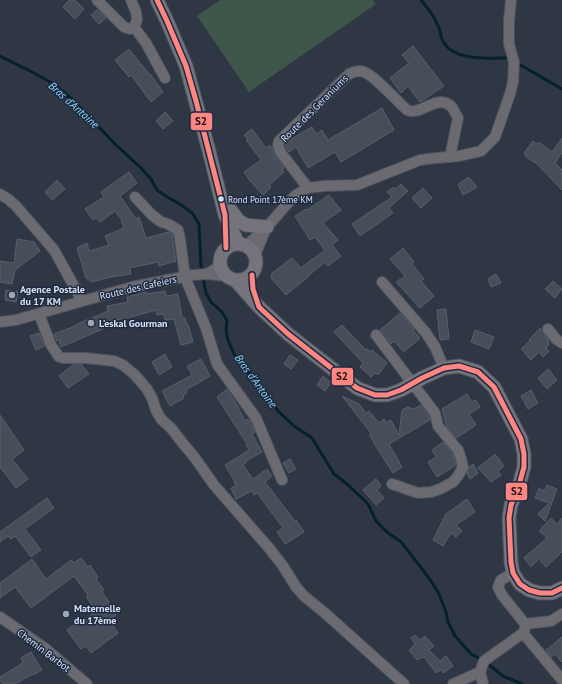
<svg xmlns="http://www.w3.org/2000/svg" width="562" height="684" font-family="'PT Sans',sans-serif">
	<rect width="100%" height="100%" fill="#2f3745"/>
	<path fill="#3f564a" d="M220,0H373L376,4L249,92L197,16Z"/>
	<g fill="none" stroke-linecap="round" stroke-linejoin="round">
		<g stroke="#04212c" stroke-width="3">
			<path d="M421,0C429,9 435,17 439,28C441,33 441,39 444,43C455,61 489,58 507,58L510,60"/>
			<path d="M0,56L30,71L54,84L75,102L115,144L140,167L151,179L157,190L169,198L183,206L193,214L199,224L201,266L206,293L211,302L222,312L227,321L226,330L228,340L234,354L244,368L267,395L278,411L294,426L312,438L334,474L347,484L368,504L376,521L387,532L401,542L423,570L431,581L439,594L446,612L448,622L455,636L471,654L484,661L503,676L522,684"/>
			<path d="M517,63L562,89"/>
		</g>
	</g>
	<g fill="#474d59" stroke="#585f6c">
		<path d="M69,0H75L84,9L75,19L63,7Z"/>
		<path d="M97,10L106,18L99,24L91,15Z"/>
		<path d="M413,46L444,86L420,102L408,86L401,93L390,78L409,63L402,55Z"/>
		<path d="M129,49L150,75H151L163,92L151,102L131,75L129,77L115,60Z"/>
		<path d="M382,108L394,130L341,162L335,152L308,168L296,147L289,152L285,145L288,141L312,127L316,134L322,130L328,140Z"/>
		<path d="M165,112L173,121L163,129L156,121Z"/>
		<path d="M252,129L266,148L270,145L276,157L284,168L282,170L284,172L269,185L271,187L263,195L250,181L244,172L261,160L246,140L248,139L244,135Z"/>
		<path d="M562,138V153L555,163L562,170V190L536,163L527,158L524,153L533,141L537,144L539,142L552,152Z"/>
		<path d="M129,172L137,183L120,196L136,219L139,217L146,238L169,232L172,234L176,261L159,266L158,262L130,268L131,274L111,277L92,282L86,278L77,248L87,243L89,251L109,245L105,236L124,228L121,219L115,211L100,222L96,218L93,220L85,209L104,197L101,192Z"/>
		<path d="M469,177L477,187L463,195L458,184Z"/>
		<path d="M57,180L65,189L52,200L45,192Z"/>
		<path d="M401,184L408,191L389,208L393,213L360,236L352,224L392,197L387,192L393,187L395,189Z"/>
		<path d="M423,188L432,198L421,208L412,198Z"/>
		<path d="M329,195L341,210L323,223L338,240L332,245L341,256L328,266L325,262L308,276V277L286,295L271,278L272,273L292,258L301,268L312,259V260L325,250L315,237L310,240L295,216L306,209L307,210Z"/>
		<path d="M17,239L34,242L40,251L15,270L12,284L0,282V261L14,263Z"/>
		<path d="M403,248L414,262L412,264L424,279L421,281L434,296L420,308L396,282L405,276L390,259Z"/>
		<path d="M496,274L501,283L491,287L488,279Z"/>
		<path d="M553,281L562,289L555,298L545,289Z"/>
		<path d="M6,290L18,292L16,302L5,300Z"/>
		<path d="M165,291L166,296L178,294L182,318H185L187,325L188,324L193,342L181,345L174,319L165,320L164,314L157,315L156,310L131,317L101,323L103,329L61,347L59,340L57,341L54,334L75,326V325L108,311L107,306L128,302L127,297L146,292L147,294Z"/>
		<path d="M446,309L449,339L440,340L437,310Z"/>
		<path d="M400,313L414,329L413,330L420,338L404,352L394,341L391,344L380,330Z"/>
		<path d="M342,325L366,350L367,349L371,352L372,350L387,363L378,375L375,373L371,377L360,367L363,363L334,332Z"/>
		<path d="M540,328L549,341L548,342L549,344L546,348L549,351L543,357L539,352L531,360L521,349L530,341L529,340Z"/>
		<path d="M475,330L494,337L489,349L471,342Z"/>
		<path d="M39,333L45,346L36,350L30,336Z"/>
		<path d="M165,354L172,367L159,375L152,362Z"/>
		<path d="M290,355L298,360L291,369L284,364Z"/>
		<path d="M201,359L210,376L186,390L187,393L183,395L184,398L170,406L162,391L192,375L187,366Z"/>
		<path d="M74,364H81L89,374L68,388L59,376Z"/>
		<path d="M548,369L557,380L547,389L538,378Z"/>
		<path d="M323,376L331,383L325,391L317,385Z"/>
		<path d="M227,389L237,405L245,421L248,419L250,421L255,432L252,434L262,452L246,461L247,462L243,465L253,479L267,469L272,476L265,482L295,521L296,520L304,532L285,544L277,532L283,528L257,493L254,495L252,491L236,499L231,488L236,486L234,482H235L225,465L249,450L246,445L247,444L217,397Z"/>
		<path d="M531,390L538,403L528,409L521,396Z"/>
		<path d="M467,394L472,402L476,400L480,407L469,414L476,425L456,438L447,427L442,409Z"/>
		<path d="M342,396L359,404L366,413L369,411L379,423L384,419L386,423L391,420L399,435L402,410L407,407L414,409L421,405L429,416L430,420L389,444L402,467L393,473L373,442H374L369,435L371,433Z"/>
		<path d="M0,415L24,450L12,459L28,479L16,488L0,467Z"/>
		<path d="M443,442L452,453L456,465L437,477L428,462L436,457L432,450Z"/>
		<path d="M495,454L504,466L498,471L501,475L491,482L478,468Z"/>
		<path d="M290,459L296,469L289,473L283,463Z"/>
		<path d="M473,464L478,473L470,479L467,474L469,467Z"/>
		<path d="M376,479L381,486L377,490L384,498L376,505L363,490Z"/>
		<path d="M547,485L557,489L545,521L538,514L549,503L535,498L539,488L545,491Z"/>
		<path d="M47,498L54,508L25,529L41,550L31,557L15,536L11,539L8,536L0,542V532Z"/>
		<path d="M467,499L475,512L456,525L462,531L456,537L451,533L443,546L433,540L446,514Z"/>
		<path d="M551,518L557,524L562,518V552L546,567L539,559L531,567L524,558L547,538L539,531Z"/>
		<path d="M81,558L88,567L90,565L98,577L96,579L104,590L102,592L109,602L108,604L116,615L109,620L118,633L91,653L86,646L81,649L67,630L75,624L76,626L91,615L94,608L87,598L88,595L74,576L31,608L15,587L0,598V583L32,559L46,579L71,560L74,563Z"/>
		<path d="M415,635L420,640L425,636L434,646L429,650L440,661L446,656L453,666L443,673L441,670L436,673L424,657L423,658L422,657L417,660L409,650L415,644L411,638Z"/>
		<path d="M562,637V662L555,654L551,657L546,650Z"/>
		<path d="M31,652L42,670L33,675V674L15,684H3L0,680V677L23,663L21,658Z"/>
	</g>
	<g fill="none" stroke-linecap="round" stroke-linejoin="round">
		<g stroke="#4c535f" stroke-width="12">
			<g id="minor">
				<path d="M97,0L124,27L130,29L134,27L137,20L136,12L131,0"/>
				<path d="M134,27L146,43L165,78"/>
				<path d="M308,188L281,153L278,146L279,141L349,74C353,72 359,70 364,72C375,76 397,101 407,110C421,117 437,92 452,107C454,110 456,115 458,118L450,157"/>
				<path d="M0,194L8,199L16,206L54,250L80,297L81,301"/>
				<path d="M135,197L152,215L161,222L168,224L178,230L180,239L185,277L206,328L217,364L256,418L282,480"/>
				<path d="M247,245L267,227L287,204L296,195L308,188L324,186L357,185L420,160L436,158L459,156L481,151L495,137L510,94L513,82L514,62L509,44V21L511,0"/>
				<path d="M255,255L265,231"/>
				<path d="M207,274L220,266"/>
				<path d="M382,282L426,333L435,347L444,368"/>
				<path d="M39,314L51,345L59,357L63,358H85L114,361L123,365L135,375L147,389L152,398L156,410L161,419L171,428L181,441L195,458L214,485L269,548L283,566L296,587L304,596L326,614L404,684"/>
				<path d="M0,322L16,320L132,287L193,275L207,274L226,276"/>
				<path d="M548,329L556,339L562,343"/>
				<path d="M376,335L435,413L438,426L458,450L461,459L463,467L458,476L453,482L440,489L431,492L418,493L392,484"/>
				<path d="M513,573L501,580L498,587L502,595L525,624V629L523,633"/>
				<path d="M0,617L46,649L87,684"/>
				<path d="M525,624L551,621L562,614"/>
				<path d="M523,633L562,680"/>
				<path d="M453,684L480,672"/>
				<path d="M483,684L480,672L484,661L523,633"/>
			</g>
		</g>
		<g stroke="#4c535f" stroke-width="15">
			<g id="major">
				<path d="M157,0L167,21L186,66L209,151L225,215L238,243"/>
				<path d="M226,204L239,221L246,225L267,227"/>
				<circle cx="238" cy="262" r="18"/>
				<path d="M236,281L259,307L288,334L357,388L375,395H387L401,390L422,378L444,368L459,366L478,372L494,387L521,439L524,454V467L518,489L511,505L509,518L511,562L513,573L520,584L529,590L540,593H552L562,588"/>
			</g>
		</g>
		<use href="#minor" stroke="#6b6a70" stroke-width="10"/>
		<use href="#major" stroke="#75747c" stroke-width="13"/>
		<g stroke="#1d2a42" stroke-width="8">
			<g id="bus-1">
				<path d="M157,0L167,21L186,66L196,101L225,215L226,248"/>
				<path d="M252,275L253,289L259,307L288,334L357,388L375,395H387L401,390L422,378L444,368L459,366L478,372L494,387L521,439L524,454V467L518,489L511,505L509,518L511,562L513,573L520,584L529,590L540,593H552L562,588"/>
			</g>
		</g>
		<use href="#bus-1" stroke="#ff8680" stroke-width="5"/>
	</g>
	<circle fill="#d8e1f2" stroke="#1d2a42" stroke-width="1.5" cx="221" cy="199" r="3.5"/>
	<g fill="#9da6b5" stroke="#1d2a42" stroke-width="1.5">
		<circle cx="12" cy="295" r="4"/>
		<circle cx="91" cy="323" r="4"/>
		<circle cx="66" cy="614" r="4"/>
	</g>
	<g text-anchor="middle" stroke-width="3" stroke-linejoin="round" paint-order="stroke">
		<g font-size="9" fill="#d8e1f2" stroke="#1d2a42" text-anchor="start">
			<text x="228" y="203">Rond Point 17ème KM</text>
		</g>
		<g font-size="10" fill="#d8e1f2" stroke="#1d2a42">
			<text transform="translate(314 108) rotate(-45)" y="4">Route des Geraniums</text>
			<text transform="translate(138 287) rotate(-13)" y="4">Route des Cafeiers</text>
			<text transform="translate(44 650) rotate(37)" y="4">Chemin Barbot</text>
		</g>
		<g font-size="10" font-weight="bold" fill="#d8e1f2" stroke="#1d2a42" text-anchor="start">
			<text x="20" y="293">Agence Postale<tspan x="20" dy="12">du 17 KM</tspan></text>
			<text x="99" y="327">L'eskal Gourman</text>
			<text x="74" y="612">Maternelle<tspan x="74" dy="12">du 17ème</tspan></text>
		</g>
		<g font-size="11" font-style="italic" fill="#8cd9f3" stroke="#1d2a42">
			<text transform="translate(74 105) rotate(42)" y="4">Bras d'Antoine</text>
			<text transform="translate(256 381) rotate(54)" y="4">Bras d'Antoine</text>
		</g>
	</g>
	<g stroke="#1d2a42" stroke-width="1.5">
		<rect x="190" y="112" width="23" height="19" rx="4" fill="#ff8680"/>
		<rect x="331" y="367" width="23" height="19" rx="4" fill="#ff8680"/>
		<rect x="505" y="482" width="23" height="19" rx="4" fill="#ff8680"/>
	</g>
	<g font-size="11" text-anchor="middle" font-weight="bold" fill="#111">
		<text x="201" y="125">S2</text>
		<text x="342" y="380">S2</text>
		<text x="517" y="495">S2</text>
	</g>
</svg>
